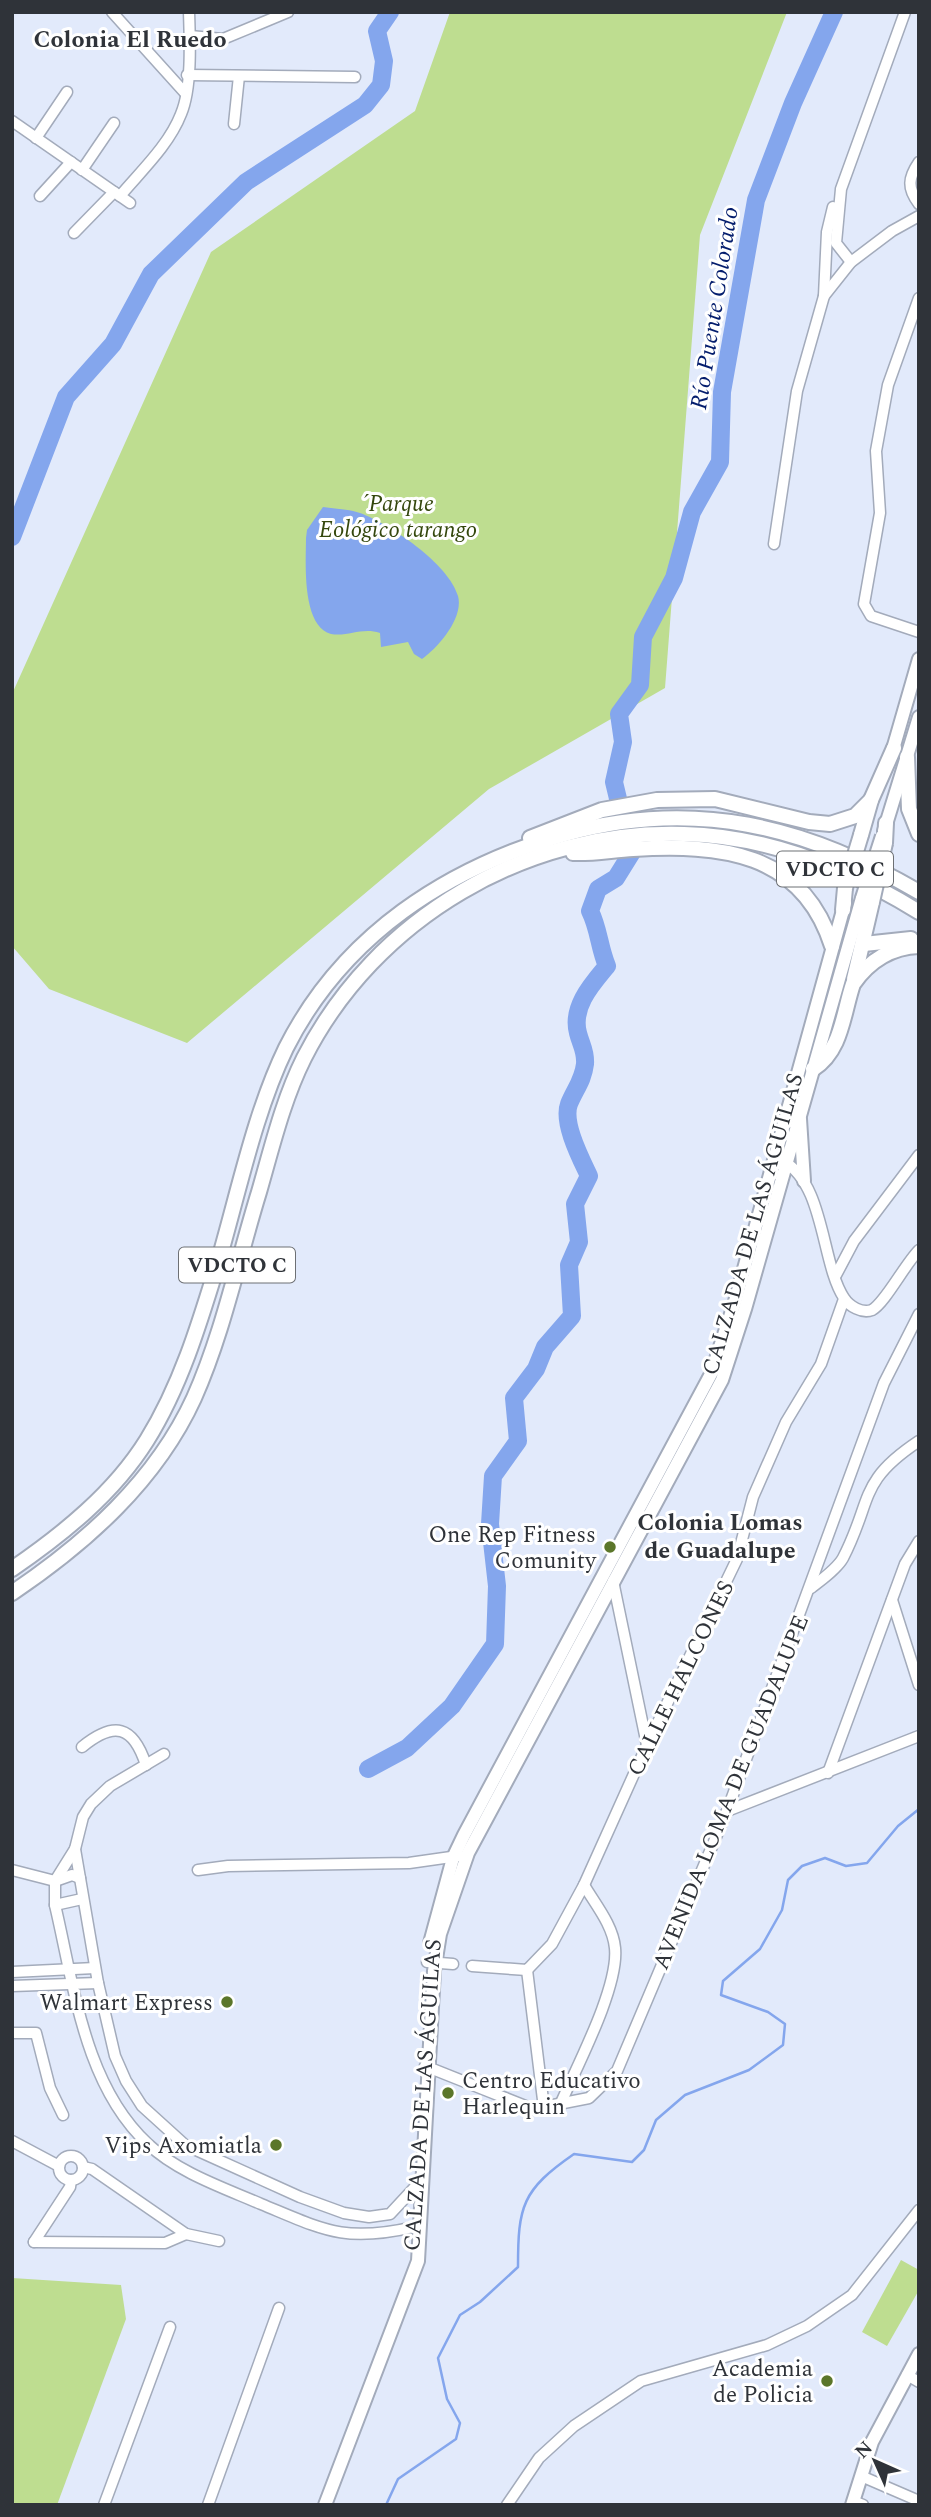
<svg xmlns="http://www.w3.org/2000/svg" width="931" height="2517" font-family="Spectral,serif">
	<rect width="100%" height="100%" fill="#e2eafb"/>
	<g fill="#bedd90">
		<path d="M450,12H787L700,235L665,688L489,789L187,1043L49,989L12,946V694L211,252L415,111Z"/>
		<path d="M901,2260L919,2270V2290L887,2346L862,2332Z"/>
		<path d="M12,2278L121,2285L126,2319L57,2505H12Z"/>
	</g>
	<path fill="#84a6ed" d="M323,507C335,509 349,509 360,513C390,524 449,564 458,596C464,618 438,648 422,659L414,654L408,642L381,647L380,633C362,627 348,637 331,634C301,626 306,561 306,538L307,530Z"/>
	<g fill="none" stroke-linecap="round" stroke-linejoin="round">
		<path stroke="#84a6ed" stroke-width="2.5" d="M386,2505L398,2479L456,2439L460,2423L447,2399L438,2358L460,2315L480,2302L518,2267C518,2206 522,2190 574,2154L632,2162L644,2150L656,2120L685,2095L749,2070L783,2045L785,2024L768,2012L721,1995L723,1981L760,1949L782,1910L788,1880L802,1866L825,1858L846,1866L867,1863L898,1826L919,1809"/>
		<g stroke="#84a6ed" stroke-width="18">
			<path d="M12,537L66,397L113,344L151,274L246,182L365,105L381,85L384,61L377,31L390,12"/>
			<path d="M368,1769L407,1748L452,1706L495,1644L497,1586L490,1524L493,1476L518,1441L514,1398L536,1369L545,1347L572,1316L569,1265L579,1242L575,1204L589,1176C581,1159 562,1123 569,1104C575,1089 583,1081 585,1064C586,1051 581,1045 578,1033C571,1007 592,984 607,966C599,947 599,929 590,911L598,889L616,878L634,849L617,822L620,807L614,782L623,742L619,714L640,685L643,637L674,578L692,512L720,462L722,392L756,200L793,103L834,12"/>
		</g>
		<g stroke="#a3abbb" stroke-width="13">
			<g id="minor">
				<path d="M112,12L186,94"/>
				<path d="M190,36L223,39L288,12"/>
				<path d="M187,75L355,77"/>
				<path d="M12,121L130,203"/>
				<path d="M234,124L239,76"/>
				<path d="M36,138L67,92"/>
				<path d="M919,162C908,178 907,188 919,204"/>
				<path d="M82,170L114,123"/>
				<path d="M40,196L71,162"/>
				<path d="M120,196C141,171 169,145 181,114C192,88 190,41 189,12"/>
				<path d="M74,233L114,192"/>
				<path d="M851,262L836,243L841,189L905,12"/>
				<path d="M824,296L827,232L833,207"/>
				<path d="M919,298L888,385L876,451L880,513L864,604L871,616L919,632"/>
				<path d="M774,544L797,391L824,296L851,262L892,231L919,216"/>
				<path d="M783,1161C825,1184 821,1263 844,1298C849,1306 862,1314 872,1310C885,1303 905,1264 919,1250"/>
				<path d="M836,1275L854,1241L919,1155"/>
				<path d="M613,1581L647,1745"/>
				<path d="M811,1588C821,1580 837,1569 843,1558C873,1500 857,1482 919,1441"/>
				<path d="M892,1600L919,1685"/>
				<path d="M82,1747C114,1721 133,1725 146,1765"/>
				<path d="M164,1754L110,1786L91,1804L83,1817L75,1849L98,1983L115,2056L126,2081L142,2106L185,2145L300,2197L344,2213L369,2217L390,2214L416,2186"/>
				<path d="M828,1773L905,1564L919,1541"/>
				<path d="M727,1811L919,1736"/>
				<path d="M75,1849L55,1881V1905C74,1985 84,2085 148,2144C177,2172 224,2188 261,2204C324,2230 344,2243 414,2227"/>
				<path d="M12,1870L55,1881L72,1875L80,1878"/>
				<path d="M198,1870L228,1866L409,1863L458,1856"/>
				<path d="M55,1905L82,1899"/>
				<path d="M427,1962L453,1964"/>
				<path d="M472,1966L527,1970L552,1944L584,1885L647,1745L737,1559L753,1497L786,1422L821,1364L844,1299"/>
				<path d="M527,1970L544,2108"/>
				<path d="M12,1972L95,1968"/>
				<path d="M12,1986L98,1983"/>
				<path d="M12,2033H36L50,2088L63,2115"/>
				<path d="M425,2066L533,2109L589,2098L617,2071L727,1811L884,1383L919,1314"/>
				<path d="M560,2105C577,2066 619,1987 615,1948C613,1925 595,1904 584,1885"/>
				<path d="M12,2141L59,2166"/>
				<circle cx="71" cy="2168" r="12"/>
				<path d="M83,2167L92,2169L186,2234L219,2241"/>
				<path d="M34,2242L165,2243L186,2234"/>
				<path d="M34,2242L70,2187L71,2180"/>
				<path d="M907,2375L919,2382"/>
				<path d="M861,2476L919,2501"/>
				<path d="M853,2501L863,2505"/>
				<path d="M104,2505L170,2327"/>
				<path d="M208,2505L279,2308"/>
				<path d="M507,2505L539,2458L574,2426L641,2381L767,2345L807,2326L852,2295L919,2210"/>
			</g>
		</g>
		<g stroke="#a3abbb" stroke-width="16">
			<g id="major">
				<path d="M891,756L919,659"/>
				<path d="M884,831L919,717"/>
				<path d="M800,1119L804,1181"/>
				<path d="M430,1943L453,1858L464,1835L711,1374L734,1305L845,903"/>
				<path d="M325,2505L418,2261L434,1971L440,1934L468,1853L722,1380L745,1309L862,898"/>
				<path d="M852,2505L872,2442L919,2354"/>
			</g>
		</g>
		<g stroke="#a3abbb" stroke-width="18">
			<g id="highway">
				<path d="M907,757L909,809L919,834"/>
				<path d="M861,835L871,800L894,748"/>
				<path d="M530,838L602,810L657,800L715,799L809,822L830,824L855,816L871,800"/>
				<path d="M885,843L886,823"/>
				<path d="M573,853C593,854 613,850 633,849C719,844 802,851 832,946"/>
				<path d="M843,910L845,888"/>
				<path d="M864,944L911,939"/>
				<path d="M854,979L872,902"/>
				<path d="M813,1069C842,1051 843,1013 853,984C869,961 891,947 919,946"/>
				<path d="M12,1569C63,1534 114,1493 147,1440C180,1387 199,1325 217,1266C238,1195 254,1114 286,1048C343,935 447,868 565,834C694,798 806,826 919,892"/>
				<path d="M12,1593C86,1543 156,1481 194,1398C223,1333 238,1260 259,1192C272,1147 283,1100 304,1058C375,918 527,829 684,834C767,836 849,869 919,912"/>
			</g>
		</g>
		<use href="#minor" stroke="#fff" stroke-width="10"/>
		<use href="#major" stroke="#fff" stroke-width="12"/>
		<use href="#highway" stroke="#fff" stroke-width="14"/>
		<g stroke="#a3abbb" stroke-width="16" stroke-linecap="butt">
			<path id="major-bridge" d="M862,898L882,836"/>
		</g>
		<g stroke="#a3abbb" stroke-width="18" stroke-linecap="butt">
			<g id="highway-bridge">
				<path d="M845,888L861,835"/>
				<path d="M872,902L885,843"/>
			</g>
		</g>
		<use href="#major-bridge" stroke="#fff" stroke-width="12"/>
		<use href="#highway-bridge" stroke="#fff" stroke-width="14"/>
	</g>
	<g fill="#5b762a" stroke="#fff" stroke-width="2.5">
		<circle cx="610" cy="1547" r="7"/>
		<circle cx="227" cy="2002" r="7"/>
		<circle cx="448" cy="2093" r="7"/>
		<circle cx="276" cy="2145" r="7"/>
		<circle cx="827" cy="2381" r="7"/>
	</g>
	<g text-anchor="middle" stroke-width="6" stroke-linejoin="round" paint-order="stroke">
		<g fill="#fff" stroke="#6d7074" stroke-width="2">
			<rect x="777" y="851.5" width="116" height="35" rx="5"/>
			<rect x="179" y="1247.5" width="116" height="35" rx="5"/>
		</g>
		<g font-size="21" font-weight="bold" fill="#2f3339">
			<text x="835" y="876">VDCTO C</text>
			<text x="237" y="1272">VDCTO C</text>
		</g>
		<g font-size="23" font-style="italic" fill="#34470d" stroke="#fff">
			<text x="398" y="511">´Parque<tspan x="398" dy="26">Eológico tarango</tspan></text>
		</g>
		<g font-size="23" fill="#2f3339" stroke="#fff">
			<text transform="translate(752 1224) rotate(-74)" y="8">CALZADA DE LAS ÁGUILAS</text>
			<text transform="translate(680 1678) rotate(-64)" y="8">CALLE HALCONES</text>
			<text transform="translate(730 1792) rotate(-68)" y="8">AVENIDA LOMA DE GUADALUPE</text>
			<text transform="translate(422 2095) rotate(-86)" y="8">CALZADA DE LAS ÁGUILAS</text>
		</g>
		<g font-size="23" fill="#2f3339" stroke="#fff" text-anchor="end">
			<text x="596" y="1542">One Rep Fitness<tspan x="596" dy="26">Comunity</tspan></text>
			<text x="213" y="2010">Walmart Express</text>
			<text x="462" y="2088" text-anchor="start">Centro Educativo<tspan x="462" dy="26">Harlequin</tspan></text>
			<text x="262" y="2153">Vips Axomiatla</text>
			<text x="813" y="2376">Academia<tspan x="813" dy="26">de Policia</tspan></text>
		</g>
		<g font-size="24" font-weight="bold" fill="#2f3339" stroke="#fff">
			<text x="130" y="47">Colonia El Ruedo</text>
			<text x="720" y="1530">Colonia Lomas<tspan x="720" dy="28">de Guadalupe</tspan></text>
		</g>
		<g font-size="24" font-style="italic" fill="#041d6d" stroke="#fff">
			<text transform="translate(714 308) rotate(-81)" y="8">Río Puente Colorado</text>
		</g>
	</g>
	<rect width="931" height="2517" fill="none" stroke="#2f3339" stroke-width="28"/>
	<g transform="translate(875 2461) rotate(315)" stroke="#ffffff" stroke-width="5" paint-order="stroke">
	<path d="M0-5L12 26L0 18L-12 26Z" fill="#2f3339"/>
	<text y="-10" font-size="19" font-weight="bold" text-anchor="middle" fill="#2f3339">N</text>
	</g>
</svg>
